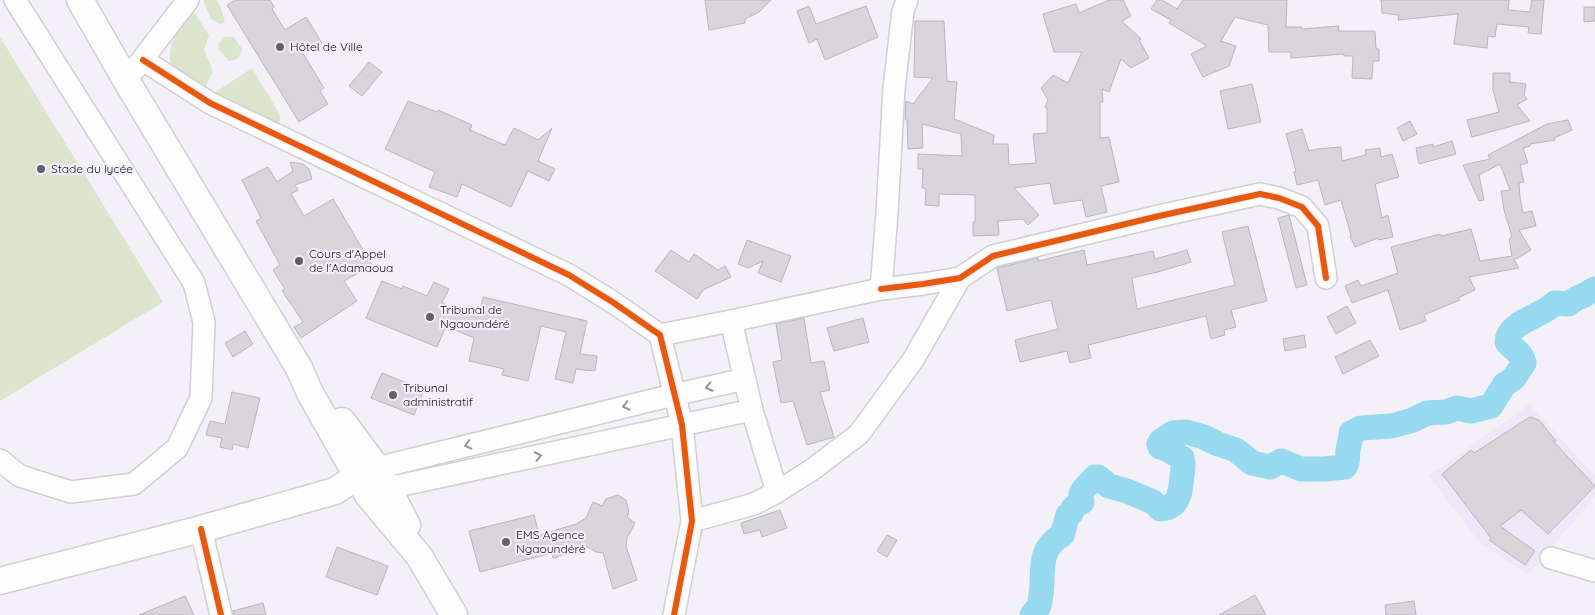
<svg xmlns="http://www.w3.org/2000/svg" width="1595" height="615" font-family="Quicksand,sans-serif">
	<rect width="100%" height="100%" fill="#f3f0f8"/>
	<path fill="#eee7f7" d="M1529,404L1595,476V496L1528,575L1479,542L1429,476Z"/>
	<g fill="#dbe4cd">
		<path d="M203,0H216L220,5L225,22L220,24L211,19Z"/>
		<path d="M193,11L209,35L204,50L213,71L205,88L173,69C163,52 179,23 193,11Z"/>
		<path d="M0,37L163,302L0,401Z"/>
		<path d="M225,37H234L242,49C240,57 237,61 229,61L218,49L219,43Z"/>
		<path d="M252,68L280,115V121L277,123H270L214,93Z"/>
	</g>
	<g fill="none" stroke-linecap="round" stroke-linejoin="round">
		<path stroke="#97d9ef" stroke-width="25" d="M1032,615C1034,612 1038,609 1039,606C1047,578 1033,552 1062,535L1068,515L1071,513C1072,507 1077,505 1082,502C1082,500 1080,497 1081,494C1083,487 1091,483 1095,477H1098L1109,486L1127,491L1146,499L1153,502L1160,509C1180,508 1181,490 1182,475C1183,468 1184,465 1182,458L1167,449L1160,447L1159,444L1161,441L1173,433L1186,432L1204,437L1218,444L1236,450L1252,463L1270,467L1281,461L1301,469H1324L1345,467C1349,461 1347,457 1348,450C1349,444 1351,440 1351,433L1361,428L1392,426L1413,420L1427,413L1446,412L1457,408L1471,411L1491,406L1504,385L1514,378L1524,363C1522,352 1513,350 1507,342C1507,322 1543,316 1555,303L1569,304C1577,296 1581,298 1588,293C1590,292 1592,290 1595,289"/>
	</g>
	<g fill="#d8d5db" stroke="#b9b6bc">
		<path d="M235,0H270L274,7L272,9L285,30L306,17L322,43L308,52L296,42L324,88L320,91L328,104L299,122L227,5Z"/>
		<path d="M705,0H771L759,12L745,19V23L709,30Z"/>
		<path d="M1109,0H1123L1131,16L1122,21L1141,39L1139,40L1149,58L1131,68L1121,59L1109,92L1102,89L1103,102H1100V138L1109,137L1119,182L1101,186L1107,212L1086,217L1082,200L1054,204L1050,183L1014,188L1039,215L1028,225L1023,219L998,221L999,235L973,236V222H975V195L939,194V206L925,205L926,189L922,188L923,169H918V154L962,156L961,134L922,124L923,148L908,149L907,120L905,119L906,101L913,104L933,78L914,77L915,21H944L947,81L957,82L954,119L994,135L993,144H1008L1009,165L1036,163L1033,134L1047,133V108L1045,107L1048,100L1041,88L1053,75L1068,83L1082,52H1054L1043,14L1076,4L1079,13Z"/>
		<path d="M1157,0H1162L1177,9L1183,0H1287L1286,27H1302V29L1339,26L1338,31H1375L1376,49H1379V61H1373L1372,79L1352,78L1353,56H1344V54L1291,58V52H1269L1268,25L1235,17L1221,41L1236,46L1229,66L1203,77L1191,54L1207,46L1169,23L1171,20L1151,9Z"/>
		<path d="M1381,0H1509L1508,10L1530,12L1532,0H1544L1541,34L1528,33L1529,27L1497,24L1495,37L1488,36L1487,48L1454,44L1458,14L1398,20L1399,15L1382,13Z"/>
		<path d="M809,6L816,24L866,6L878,37L825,60L817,39L809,43L797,11Z"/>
		<path d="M1584,7H1595V21L1584,22Z"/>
		<path d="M369,62L382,72L362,96L349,86Z"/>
		<path d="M1493,73H1510V82L1526,84L1524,95L1527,99L1517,105L1530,121L1472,137L1467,120L1499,112L1493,90Z"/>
		<path d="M1252,84L1261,122L1228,129L1220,91Z"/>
		<path d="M408,101L437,112L438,110L472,125L470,130L505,145L514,128L538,140L552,128L538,161L555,169L549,181L528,171L511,207L462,184L457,197L429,187L435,172L385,149Z"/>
		<path d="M1568,120L1572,130L1554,138L1555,140L1530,144V146L1523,148L1528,163L1520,165L1524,182L1519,183L1520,198L1523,213L1532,211L1536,226L1519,230L1531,250L1514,260L1519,268L1469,277L1475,290L1458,298L1460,300L1424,315L1426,321L1400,330L1388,290L1352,303L1345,286L1358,280L1361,286L1398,273L1391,247L1440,234L1441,236L1471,229L1480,261L1512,256L1509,239L1512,237L1504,210L1501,191L1510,190L1500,164L1479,175L1484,200L1479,201L1463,165L1490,159L1488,155L1547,124Z"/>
		<path d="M1410,121L1417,134L1403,141L1397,128Z"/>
		<path d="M1302,129L1309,151L1317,149L1341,147L1342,161L1366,155L1365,150L1380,148L1381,157L1392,154L1399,177L1375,184L1382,218L1388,215L1393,237L1378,240V238L1355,247L1350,236L1351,235L1341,200L1325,205L1318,180L1297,185L1294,172L1296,171L1286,134Z"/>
		<path d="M1452,141L1456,154L1419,164L1416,148L1433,144V147Z"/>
		<path d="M290,162L303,164L309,169L312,179L295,185L298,190L291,194L304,216L333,199L372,265L344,281L357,301L301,338L294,327L303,322L282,291L285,289L273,270L280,265L256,221L261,218L242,180L268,167L277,182L293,171Z"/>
		<path d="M1289,215L1307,285L1296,288L1278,218Z"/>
		<path d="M1248,226L1267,301L1231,310L1236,327L1224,330L1225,335L1211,339L1206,316L1088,345L1091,358L1070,363L1067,351L1020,362L1015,340L1058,329L1051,300L1007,311L997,268H998L1038,258V261L1084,250L1087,265L1153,251L1155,259L1187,250L1191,262L1158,272L1132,278L1137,309L1235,285L1222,232Z"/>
		<path d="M747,240L791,256L781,282L758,273L763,261L748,268L738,264Z"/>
		<path d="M671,250L689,262L694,254L718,270L725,266L731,277L703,290L697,299L655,271Z"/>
		<path d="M382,281L402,289L403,286L427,296L434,282L449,289L442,303L478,318L483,297L587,321L580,354L597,356L595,371L576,369L573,383L555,379L566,332L541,326L528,381L502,375L504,369L469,361L474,338L446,326L437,347L366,318Z"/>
		<path d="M1347,306L1356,323L1336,334L1327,317Z"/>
		<path d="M804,318L811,363L824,361L830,390L820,392L834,437L807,445L793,401L781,403L773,362L782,360L776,324Z"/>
		<path d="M863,318L869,342L834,351L827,328Z"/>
		<path d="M245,331L253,344L233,357L225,343Z"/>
		<path d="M1304,335L1306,347L1285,351L1283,339Z"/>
		<path d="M1370,340L1379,356L1343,374L1335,357Z"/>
		<path d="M382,373L424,390L414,415L371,398Z"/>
		<path d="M232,392L260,398L248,448L233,444L232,450L220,447L222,438L206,435L210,421L225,424Z"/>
		<path d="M1530,417L1539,420L1556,441H1553L1595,486L1548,534L1521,510L1500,526L1535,551L1525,565L1489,540L1491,538L1442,474L1471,450L1474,453Z"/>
		<path d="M618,495L626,500L629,512L627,517L635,523L627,538L626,546L637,580L613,589L603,553L596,552L588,547L553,558L552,553L480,572L469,531L534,515L539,535L576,524L586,518L593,502L602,506L606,499Z"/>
		<path d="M780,510L787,528L762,537L760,530L744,534L741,523Z"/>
		<path d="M887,535L897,540L887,557L877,551Z"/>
		<path d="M337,547L388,566L377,595L326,577Z"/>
		<path d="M1255,595L1266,615H1219Z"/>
		<path d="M185,596L194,615H139Z"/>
		<path d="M1414,601L1416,615H1386L1385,605Z"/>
		<path d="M263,603L266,615H233V611Z"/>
	</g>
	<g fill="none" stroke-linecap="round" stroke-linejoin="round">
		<g stroke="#d1ced4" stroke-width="24">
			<g id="minor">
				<path d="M143,60L210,103L569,275L614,303L660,335L682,425L692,521L674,615"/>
				<path d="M135,69L188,0"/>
				<path d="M881,289L923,284L960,278L993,256L1159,216L1260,194L1279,198L1302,207L1318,226L1326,278"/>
				<path d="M731,321L881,289L887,213L894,88L903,11L907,0"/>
				<path d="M660,335L731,321L752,410L777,492L754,504L692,521"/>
				<path d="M0,460L20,476L71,492L134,484L177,448L201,398L204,322L194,283L15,0"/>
				<path d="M377,468L673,395L745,379"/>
				<path d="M388,488L752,410"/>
				<path d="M777,492L813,469L859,434L913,360L960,278"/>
				<path d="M201,529L221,615"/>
				<path d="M1551,558L1595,571"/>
			</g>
		</g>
		<g stroke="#d1ced4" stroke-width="29">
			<g id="major">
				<path d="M80,0L126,80L299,368L310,393L368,495L419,556L454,615"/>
				<path d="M342,421L377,468L407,525"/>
				<path d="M0,581L201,529L335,491L358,476L377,468"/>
			</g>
		</g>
		<use href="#minor" stroke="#fdfdfe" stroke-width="21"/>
		<use href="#major" stroke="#fdfdfe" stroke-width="26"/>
		<g stroke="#f2edfb" stroke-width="9">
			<g id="cycleway">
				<path d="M143,60L210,103L569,275L614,303L660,335L682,425L692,521L674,615"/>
				<path d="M881,289L923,284L960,278L993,256L1159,216L1260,194L1279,198L1302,207L1318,226L1326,278"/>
				<path d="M201,529L221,615"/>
			</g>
		</g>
		<use href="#cycleway" stroke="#e8590c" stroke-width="6"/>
	</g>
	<defs><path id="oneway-chevron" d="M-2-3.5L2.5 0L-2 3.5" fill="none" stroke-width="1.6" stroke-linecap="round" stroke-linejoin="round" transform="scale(1.25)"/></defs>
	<g stroke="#959497">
		<use href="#oneway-chevron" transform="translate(709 387) rotate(168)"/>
		<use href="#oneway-chevron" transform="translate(626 406) rotate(166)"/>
		<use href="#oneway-chevron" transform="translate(468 445) rotate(166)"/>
		<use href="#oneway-chevron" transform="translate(538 456) rotate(-12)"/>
	</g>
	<g fill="#636167" stroke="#f2edfb" stroke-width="2">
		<circle cx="280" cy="47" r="5"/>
		<circle cx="41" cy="169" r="5"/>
		<circle cx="299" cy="261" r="5"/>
		<circle cx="430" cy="317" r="5"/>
		<circle cx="393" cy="395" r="5"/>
		<circle cx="506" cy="542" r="5"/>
	</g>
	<g text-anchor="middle" stroke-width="4.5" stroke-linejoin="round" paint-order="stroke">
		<g font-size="12" fill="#161419" stroke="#f2edfb" text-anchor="start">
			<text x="290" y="51">Hôtel de Ville</text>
			<text x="51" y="173">Stade du lycée</text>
			<text x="309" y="258">Cours d'Appel<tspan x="309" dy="14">de l'Adamaoua</tspan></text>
			<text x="440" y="314">Tribunal de<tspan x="440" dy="14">Ngaoundéré</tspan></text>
			<text x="403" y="392">Tribunal<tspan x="403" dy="14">administratif</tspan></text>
			<text x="516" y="539">EMS Agence<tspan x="516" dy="14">Ngaoundéré</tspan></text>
		</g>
	</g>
</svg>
